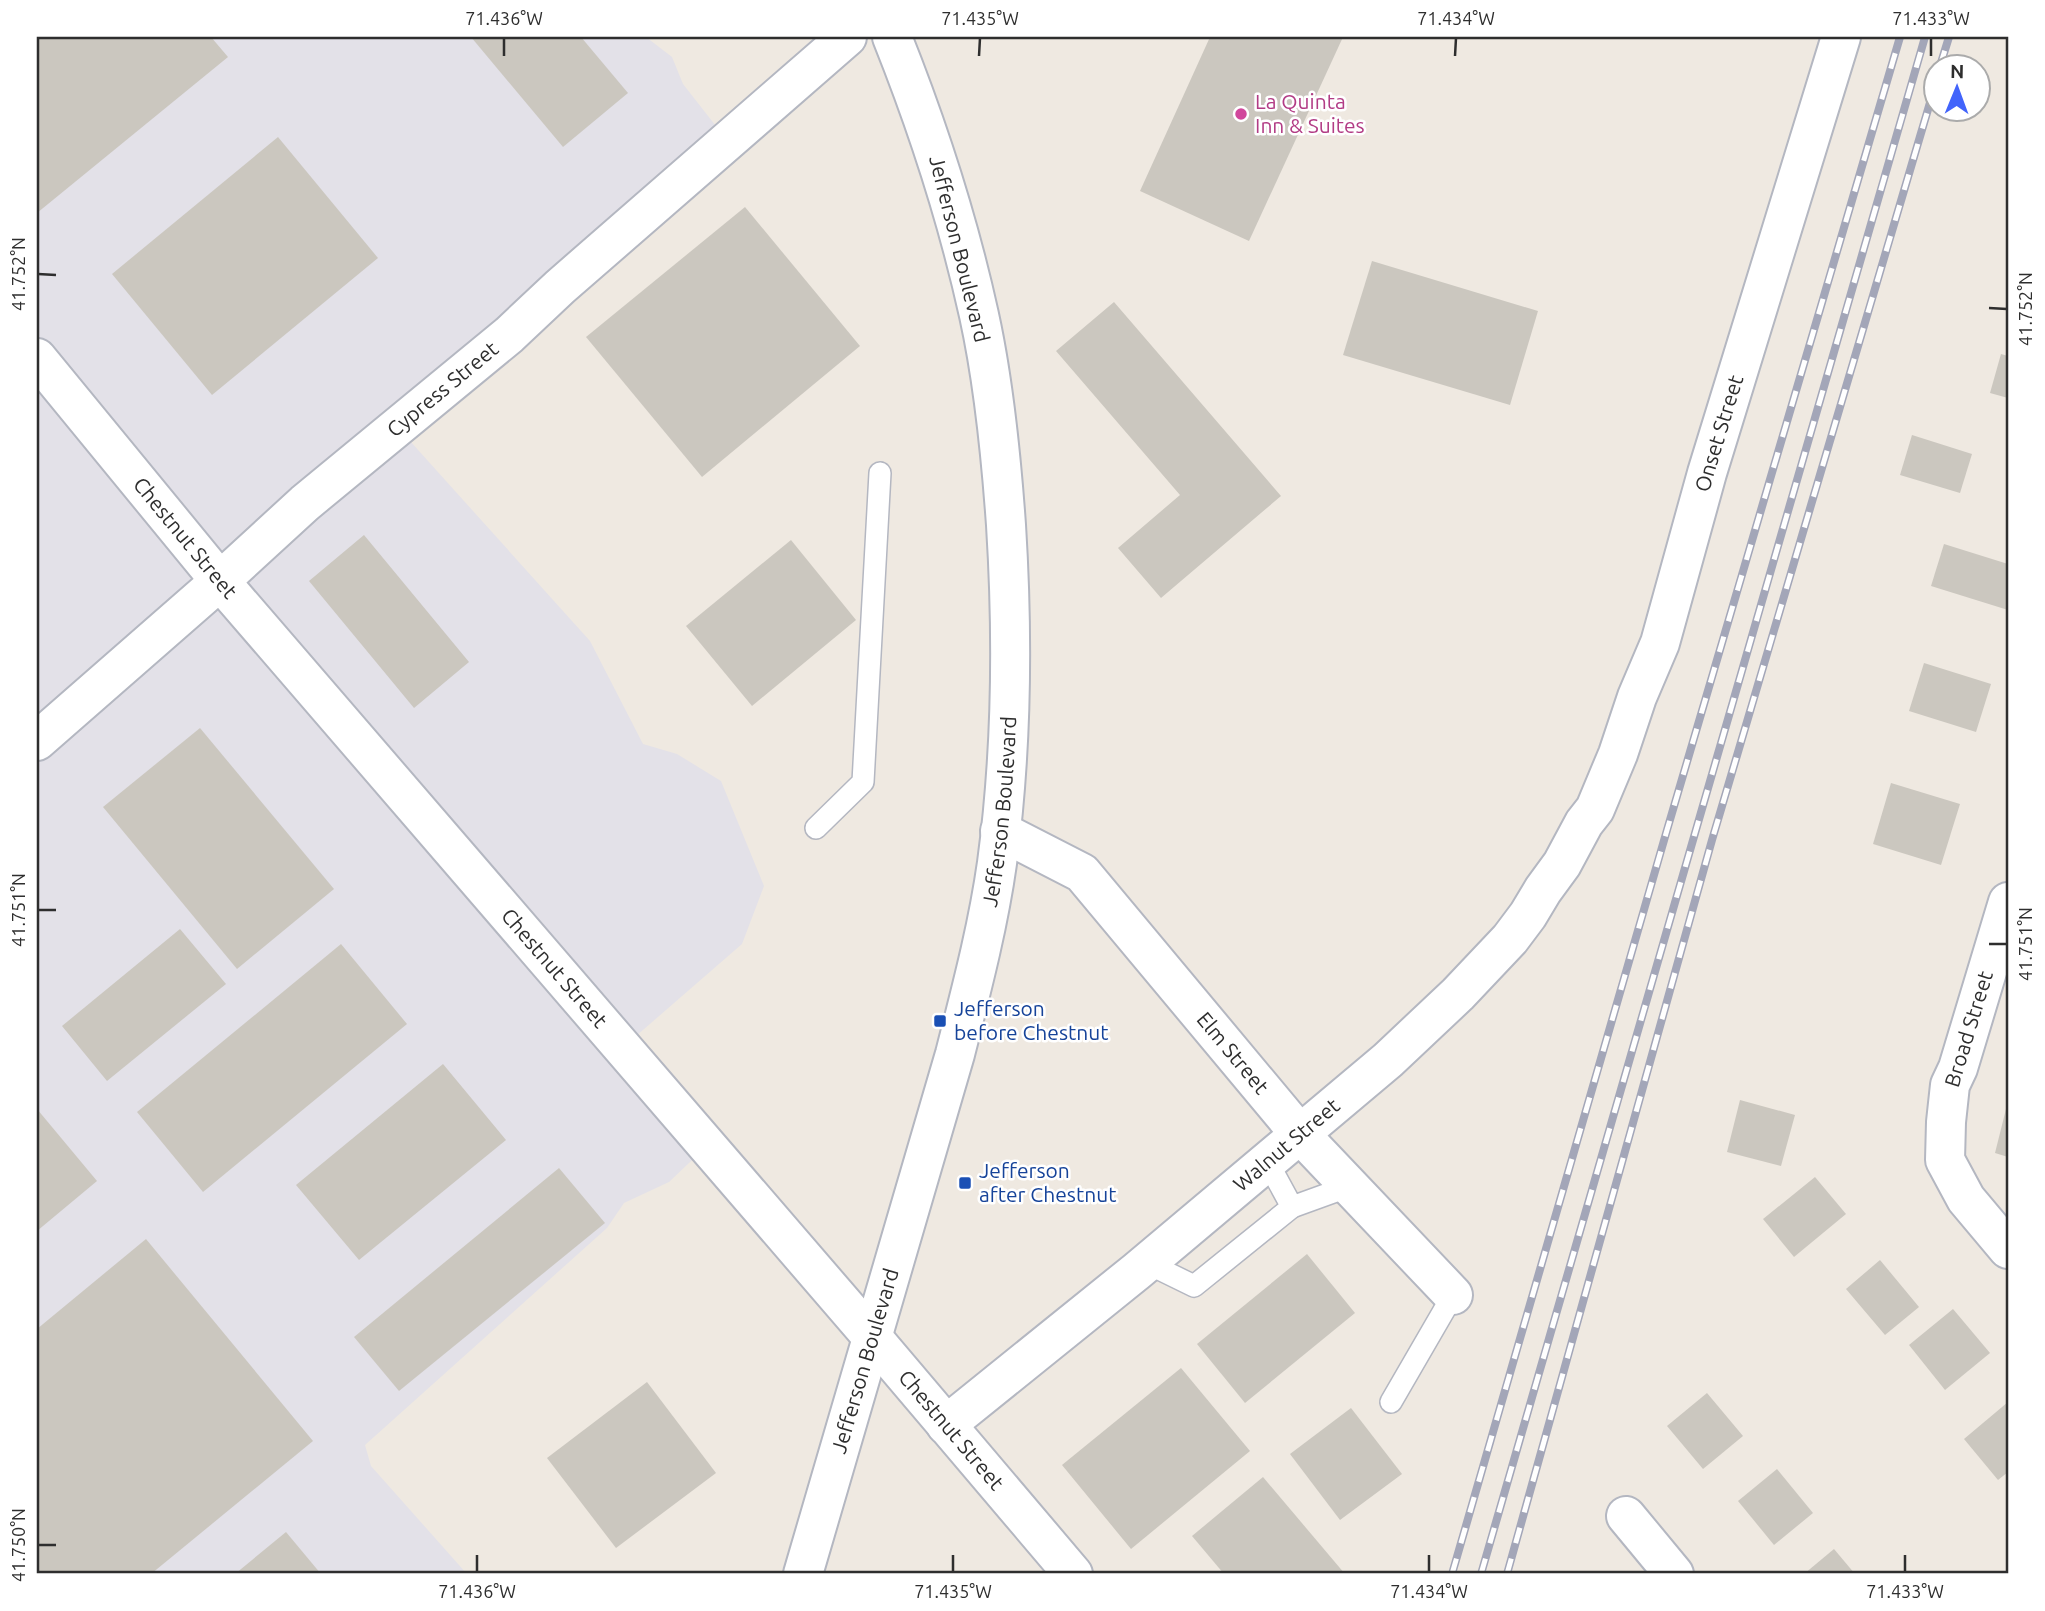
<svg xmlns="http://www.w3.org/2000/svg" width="2045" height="1611" font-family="Ubuntu,sans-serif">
	<rect width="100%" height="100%" fill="#efe9e1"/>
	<path fill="#e3e1e8" d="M37,37H646L672,57L683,84L730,144L401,431L590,641L643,744L677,754L721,781L764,886L742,944L628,1043L709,1144L669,1182L624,1203L607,1228L365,1445L371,1466L467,1574H37Z"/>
	<g fill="#cbc7bf">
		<path d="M37,37H211L228,57L37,213Z"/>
		<path d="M471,37H581L628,93L563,147Z"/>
		<path d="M1210,37H1343L1249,241L1140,191Z"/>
		<path d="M278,137L378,258L212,395L112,274Z"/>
		<path d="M745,207L860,346L702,477L586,337Z"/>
		<path d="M1372,261L1538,311L1510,405L1343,355Z"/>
		<path d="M1114,302L1281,496L1161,598L1118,548L1180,495L1056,351Z"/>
		<path d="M2001,354L2008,356V398L1990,393Z"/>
		<path d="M1912,435L1972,454L1960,493L1900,475Z"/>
		<path d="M364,535L469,662L414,708L309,581Z"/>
		<path d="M791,540L856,620L752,706L686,626Z"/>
		<path d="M1944,544L2008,564V610L1931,586Z"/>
		<path d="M1924,663L1991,684L1976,732L1909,711Z"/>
		<path d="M200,728L334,889L237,969L103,807Z"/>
		<path d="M1891,783L1960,804L1941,865L1873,844Z"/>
		<path d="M180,929L226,984L107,1081L62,1026Z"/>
		<path d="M341,944L407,1024L203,1192L137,1112Z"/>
		<path d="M443,1064L506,1140L359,1260L296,1185Z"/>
		<path d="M1740,1100L1795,1115L1781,1166L1727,1152Z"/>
		<path d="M2007,1105H2008V1157L1995,1153Z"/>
		<path d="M37,1109L97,1181L37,1231Z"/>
		<path d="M559,1168L605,1223L399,1391L354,1337Z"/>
		<path d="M1815,1177L1846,1214L1794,1257L1763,1219Z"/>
		<path d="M146,1239L313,1441L151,1574H37V1329Z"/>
		<path d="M1307,1254L1355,1313L1245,1403L1197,1344Z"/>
		<path d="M1880,1260L1919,1307L1885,1335L1846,1289Z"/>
		<path d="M1953,1309L1990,1353L1945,1390L1909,1345Z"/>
		<path d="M1181,1368L1250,1451L1131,1549L1062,1465Z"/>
		<path d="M647,1382L716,1473L616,1548L547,1458Z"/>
		<path d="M1707,1393L1743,1436L1703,1469L1667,1426Z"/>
		<path d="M2008,1402V1472L1998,1480L1964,1439Z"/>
		<path d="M1351,1408L1402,1474L1340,1520L1290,1454Z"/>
		<path d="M1777,1469L1813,1513L1774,1545L1738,1501Z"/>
		<path d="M1263,1477L1345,1574H1224L1192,1536Z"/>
		<path d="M286,1532L321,1574H235Z"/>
		<path d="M1834,1549L1855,1574H1804Z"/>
	</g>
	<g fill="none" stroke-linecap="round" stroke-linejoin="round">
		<g stroke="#b4b7c1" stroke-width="24">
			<g id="lane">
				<path d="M816,828L863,782L880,473"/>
				<path d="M1292,1207L1350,1186"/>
				<path d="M1147,1263L1194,1286L1292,1207L1267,1161"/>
				<path d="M1391,1402L1453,1295"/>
			</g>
		</g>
		<g stroke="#b4b7c1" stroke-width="42">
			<g id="street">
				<path id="s1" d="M37,358L220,581L872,1337L1073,1574"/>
				<path id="s2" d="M37,741L220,581L305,503L509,335L560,287L847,37"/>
				<path id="s3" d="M1000,831L1082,873L1299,1133L1453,1295"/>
				<path d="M2008,902L1958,1068L1950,1085L1946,1122L1945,1160L1966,1199L2008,1249"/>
				<path id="s4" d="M946,1425L1137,1271L1388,1060L1458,994L1510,939L1528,915L1543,890L1562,864L1584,823L1595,809L1618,754L1637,697L1660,643L1707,473L1841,37"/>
				<path d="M1626,1516L1674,1574"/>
			</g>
		</g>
		<g stroke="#b4b7c1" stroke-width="42">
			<g id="secondary">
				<path id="s5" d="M803,1574L955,1054C971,991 988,927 997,863C1012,751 1013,637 1006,525C1001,454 994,383 979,315C958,220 928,127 892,37"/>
			</g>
		</g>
		<use href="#lane" stroke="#fff" stroke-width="21"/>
		<use href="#street" stroke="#fff" stroke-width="38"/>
		<use href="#secondary" stroke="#fff" stroke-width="38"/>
		<g stroke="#a3a6b8" stroke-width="8">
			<g id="rail">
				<path d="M1940,66L1949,37"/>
				<path d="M1452,1574L1667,830L1900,37"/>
				<path d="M1481,1574L1925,37"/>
				<path d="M1507,1574L1712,840L1937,79"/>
			</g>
		</g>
		<use href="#rail" stroke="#fff" stroke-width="5" stroke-dasharray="16" stroke-linecap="butt"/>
	</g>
	<path fill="none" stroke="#2e2e2e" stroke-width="2.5" d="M504,56V38M979,56L980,38M1455,56L1456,38M1931,56V38M38,274L56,275M1989,308L2007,309M38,910H56M1989,944H2007M38,1545H56M477,1572V1555M953,1572V1555M1429,1572V1555M1905,1572V1555"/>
	<circle fill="#d1479c" stroke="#fff" stroke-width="2.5" cx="1241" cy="114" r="7"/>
	<g fill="#1a4fb4" stroke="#fff" stroke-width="2.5">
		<rect x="933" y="1014" width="14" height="14" rx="3.5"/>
		<rect x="958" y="1176" width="14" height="14" rx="3.5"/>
	</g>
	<g text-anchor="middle" stroke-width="5" stroke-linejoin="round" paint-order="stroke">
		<g font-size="21" fill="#b23c85" stroke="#fff" text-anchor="start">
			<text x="1255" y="109">La Quinta<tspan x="1255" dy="24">Inn &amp; Suites</tspan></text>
		</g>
		<g font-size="21" fill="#2e2e2e" stroke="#fff">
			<text transform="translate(959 249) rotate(76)" y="7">Jefferson Boulevard</text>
			<text dy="7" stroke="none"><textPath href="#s2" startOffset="537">Cypress Street</textPath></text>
			<text dy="7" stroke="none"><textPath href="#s4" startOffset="1297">Onset Street</textPath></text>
			<text dy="7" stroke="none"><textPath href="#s1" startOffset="233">Chestnut Street</textPath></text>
			<text dy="7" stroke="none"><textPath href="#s5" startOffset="789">Jefferson Boulevard</textPath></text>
			<text dy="7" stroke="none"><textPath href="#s1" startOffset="800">Chestnut Street</textPath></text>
			<text transform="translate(1969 1029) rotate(-73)" y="7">Broad Street</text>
			<text dy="7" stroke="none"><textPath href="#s3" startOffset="327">Elm Street</textPath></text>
			<text dy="7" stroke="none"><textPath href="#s4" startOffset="441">Walnut Street</textPath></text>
			<text dy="7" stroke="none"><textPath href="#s5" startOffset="222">Jefferson Boulevard</textPath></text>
			<text dy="7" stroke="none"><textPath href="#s1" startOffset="1409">Chestnut Street</textPath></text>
		</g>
		<g font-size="21" fill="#164399" stroke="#fff" text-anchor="start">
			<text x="954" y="1016">Jefferson<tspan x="954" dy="24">before Chestnut</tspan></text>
			<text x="979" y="1178">Jefferson<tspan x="979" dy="24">after Chestnut</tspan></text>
		</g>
	</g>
	<rect width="2045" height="1611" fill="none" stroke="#ffffff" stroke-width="77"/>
	<g transform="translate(1957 88) rotate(1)"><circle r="33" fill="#ffffff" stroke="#ababab" stroke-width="2"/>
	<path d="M0-5L12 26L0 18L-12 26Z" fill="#4264fb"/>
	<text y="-10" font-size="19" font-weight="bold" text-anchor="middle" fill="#2e2e2e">N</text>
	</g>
	<rect x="38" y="38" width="1969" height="1534" fill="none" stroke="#2e2e2e" stroke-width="2.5"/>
	<g font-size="18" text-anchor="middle" fill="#2e2e2e">
		<text x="504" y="25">71.436°W</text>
		<text x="980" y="25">71.435°W</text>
		<text x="1456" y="25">71.434°W</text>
		<text x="1931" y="25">71.433°W</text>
		<text transform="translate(19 274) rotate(-90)" y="6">41.752°N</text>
		<text transform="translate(2026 309) rotate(-90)" y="6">41.752°N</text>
		<text transform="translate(19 910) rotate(-90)" y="6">41.751°N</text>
		<text transform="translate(2026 944) rotate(-90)" y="6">41.751°N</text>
		<text transform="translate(19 1545) rotate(-90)" y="6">41.750°N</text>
		<text x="477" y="1598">71.436°W</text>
		<text x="953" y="1598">71.435°W</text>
		<text x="1429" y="1598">71.434°W</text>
		<text x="1905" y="1598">71.433°W</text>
	</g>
</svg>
